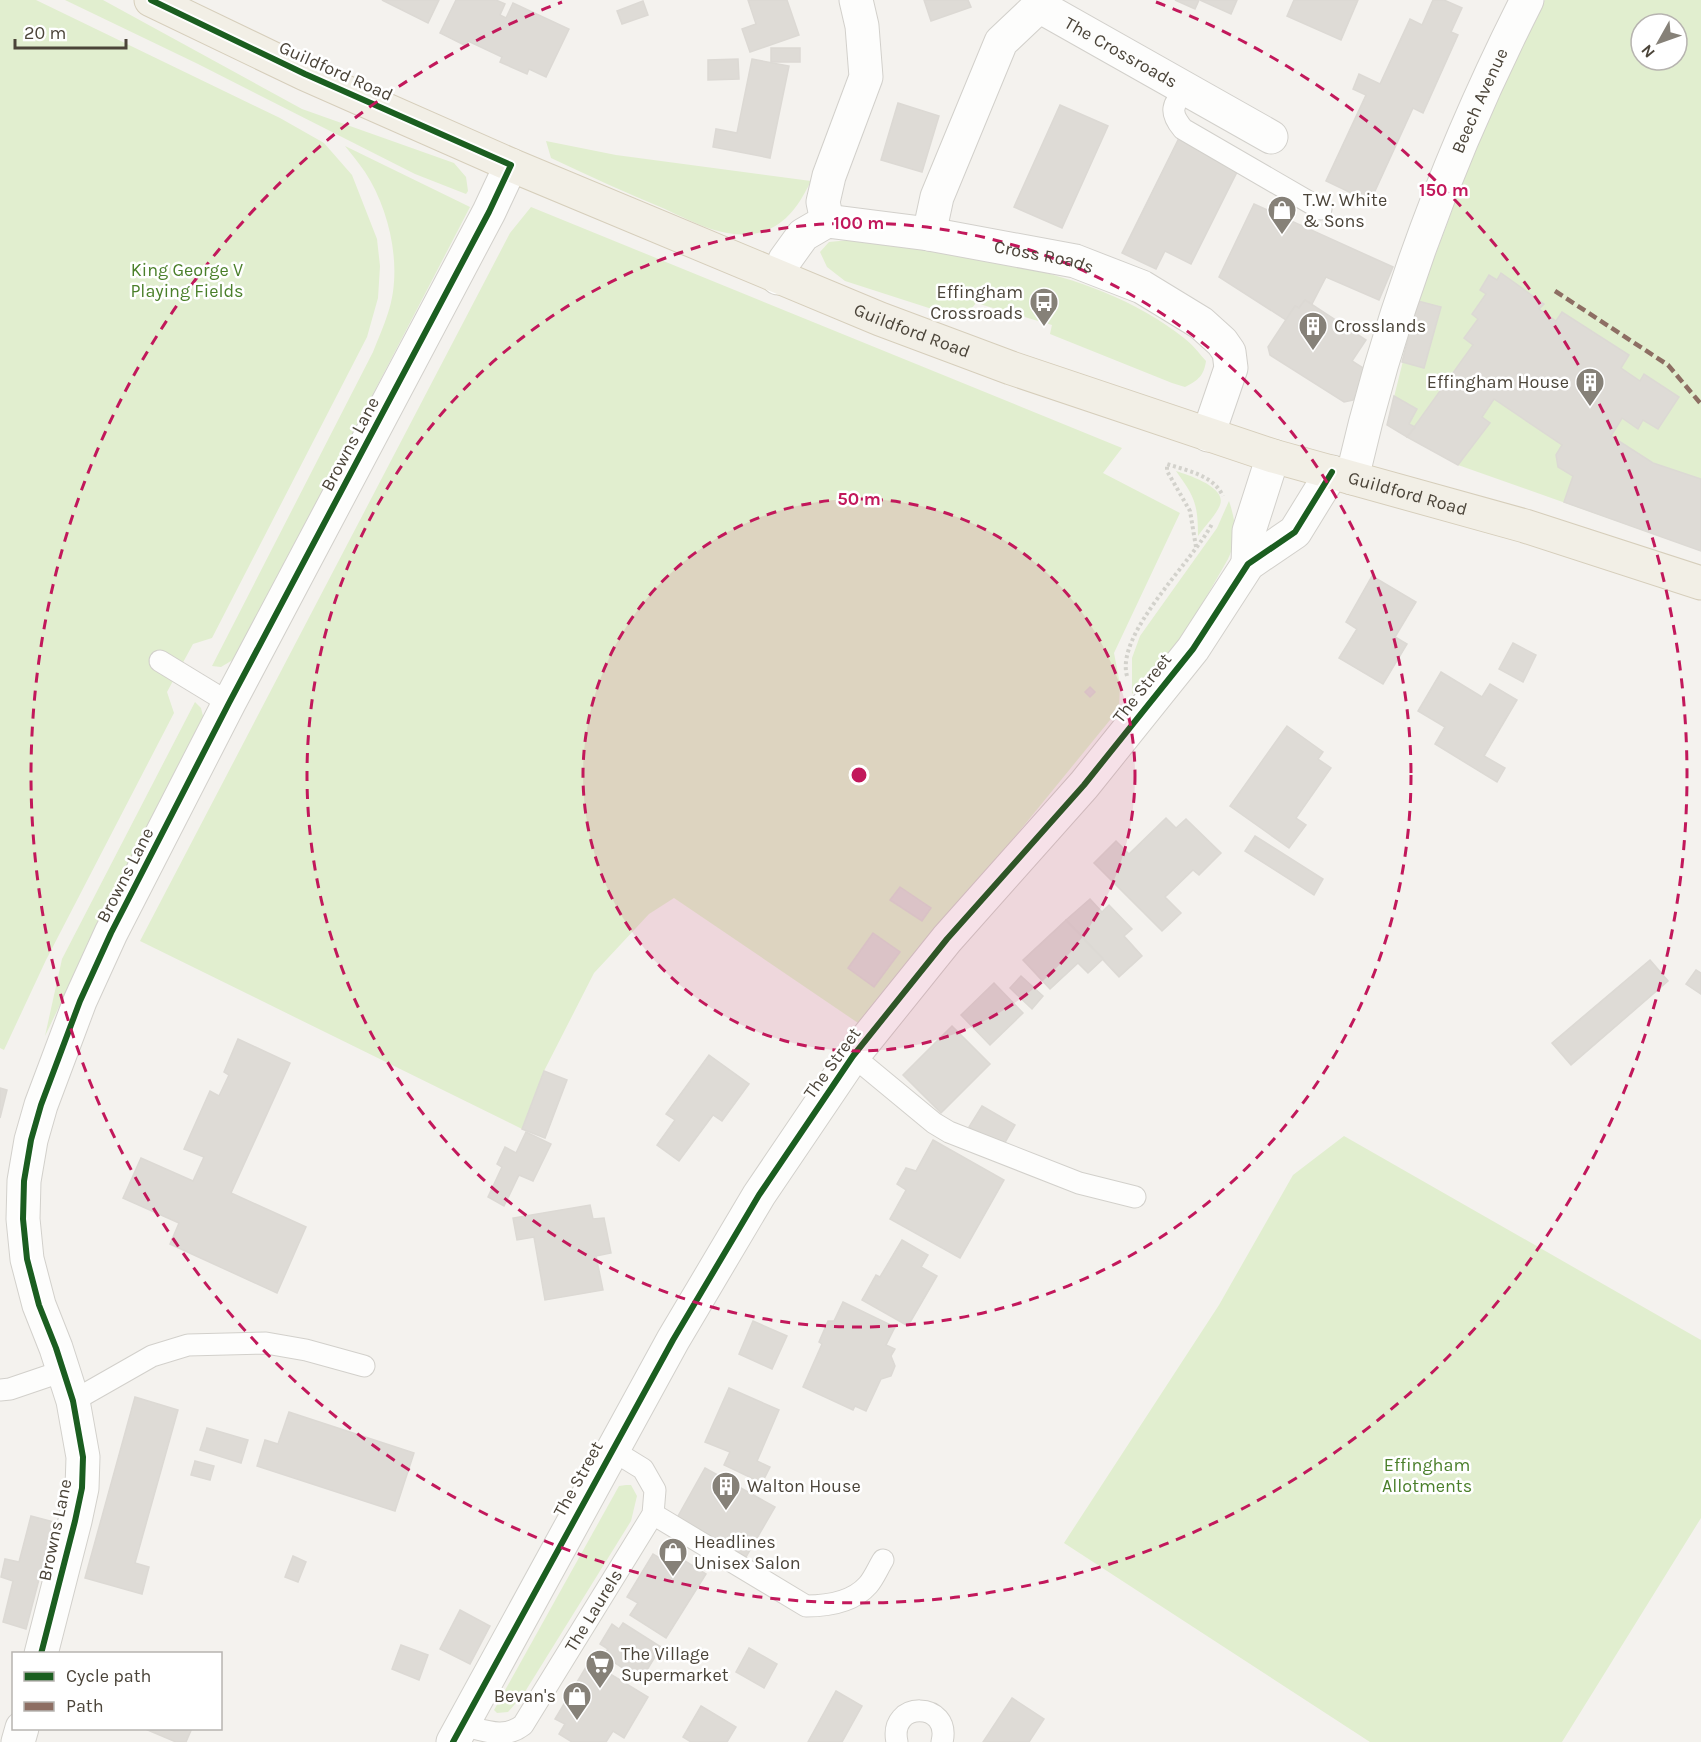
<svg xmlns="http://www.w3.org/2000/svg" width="1701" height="1742" font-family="Karla,sans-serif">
	<rect width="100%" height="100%" fill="#f4f2ee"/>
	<g fill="#e1eecf" fill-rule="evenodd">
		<path d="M0,0H36L280,118L324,143L352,175L377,239L380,266L378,298L367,337L212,638L193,644L167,692L174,713L46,960L4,1050L0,1048Z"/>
		<path d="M65,0H103L302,109L454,163L466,177L468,191L466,194L415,174L198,64Z"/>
		<path d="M1545,0H1701V551L1458,465L1387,425L1418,301L1503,75L1533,18ZM1641,24H1677V60H1641Z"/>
		<path d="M546,141L616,155L811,181C800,203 787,225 761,232C746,237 727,234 711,229C696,224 680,216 665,209C626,193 589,176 551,158Z"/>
		<path d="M345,146L470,207L236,658L221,667L212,666L373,352C378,339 384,326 388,313C403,269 390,210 365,172C359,163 352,155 345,146Z"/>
		<path d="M531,207L1122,448L1103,473L1180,513L1114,653L1120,684L1119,709L861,1025L674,898L649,914L594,973L544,1071L522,1129L140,941L510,233Z"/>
		<path d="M870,238C975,258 1097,269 1184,338C1192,344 1199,353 1206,361C1204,375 1199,380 1185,387L1172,383L1050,334L1052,325L976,303L963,319L845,281L827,267L820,252L829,242Z"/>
		<path d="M1176,471C1188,475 1227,487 1220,505C1216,515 1205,526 1198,536C1198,503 1194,496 1176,471Z"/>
		<path d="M1229,501C1236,522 1238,538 1228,559L1185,634L1132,694V658L1140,636L1217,528Z"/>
		<path d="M195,702L201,708L204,720L92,938L45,1036L62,959Z"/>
		<path d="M1344,1136L1701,1340V1518L1562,1742H1370L1064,1543L1219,1305L1293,1175Z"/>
		<path d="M626,1485H631L637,1496L631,1521L523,1695L508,1712L497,1713L494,1710L619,1486Z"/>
	</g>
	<g fill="#dedbd6" stroke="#dcd9d4" stroke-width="1.5">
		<path d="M382,0H439L428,23Z"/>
		<path d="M456,0H496L505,4L500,15L506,18L513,3L569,29L546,77L529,69L527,74L500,62L502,57L468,41L466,46L440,33Z"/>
		<path d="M748,0H787L799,35L750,52L742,29L756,24Z"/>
		<path d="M924,0H968L971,7L931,21Z"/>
		<path d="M1175,0H1199L1195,9Z"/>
		<path d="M1200,0H1237L1231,14Z"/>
		<path d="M1294,0H1358L1341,40L1287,16Z"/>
		<path d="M1433,0H1444L1462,8L1451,32L1458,35L1423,113L1413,108L1370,202L1326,181L1366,95L1353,89L1359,74L1380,84L1410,19L1422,25Z"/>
		<path d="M643,1L648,15L622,24L617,11Z"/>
		<rect x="771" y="48" width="29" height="14"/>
		<path d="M738,59L739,79L708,80V60Z"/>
		<path d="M752,59L789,66L770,158L713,147L716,129L737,133Z"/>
		<path d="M898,103L939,116L922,172L881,160Z"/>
		<path d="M1060,105L1108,126L1062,228L1014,207Z"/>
		<path d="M1180,136L1240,166L1191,264L1165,251L1156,269L1122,253Z"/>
		<path d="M1254,204L1393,267L1379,300L1326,277L1312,304L1305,300L1299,308L1295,306L1286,320L1219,277Z"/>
		<path d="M1501,273L1544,304L1539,309L1556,321L1562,312L1629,355L1621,368L1640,381L1644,374L1679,397L1658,429L1643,420L1638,429L1622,418L1611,436L1653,463L1701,479V551L1564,502L1573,476L1558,467L1556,455L1562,445L1494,399L1482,417L1490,423L1458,465L1407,437L1473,345L1464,338L1478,319L1472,314L1486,294L1480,290L1489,275L1497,280Z"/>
		<path d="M1305,300L1366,340L1352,361L1371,373L1353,400L1344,402L1270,355L1268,347L1295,306L1299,308Z"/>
		<path d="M1418,301L1441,307L1424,368L1402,362Z"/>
		<path d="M1394,396L1417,409L1409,424L1415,427L1407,437L1387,425Z"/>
		<path d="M1372,576L1416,602L1395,637L1407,644L1383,684L1339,658L1357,629L1346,622Z"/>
		<path d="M1513,643L1536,655L1523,682L1499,669Z"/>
		<path d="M1441,672L1482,697L1490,684L1517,700L1484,756L1505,768L1497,782L1435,744L1445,727L1418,711Z"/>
		<path d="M1090,687L1095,692L1090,697L1085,692Z"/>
		<path d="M1287,726L1323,752L1318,759L1331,768L1296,818L1306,825L1289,848L1230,806Z"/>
		<path d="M1166,818L1176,828L1186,819L1221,853L1199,875L1193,870L1165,897L1181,913L1162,931L1094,863L1116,841L1129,854Z"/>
		<path d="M1255,836L1323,879L1314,895L1245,851Z"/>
		<path d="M900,887L931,908L922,921L890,900Z"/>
		<path d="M1090,899L1102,912L1109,905L1132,929L1124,936L1142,956L1119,977L1066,920Z"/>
		<path d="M1066,920L1103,959L1088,973L1078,963L1050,989L1023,960Z"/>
		<path d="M873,933L900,952L874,987L848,968Z"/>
		<path d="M1650,960L1668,981L1571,1065L1552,1043Z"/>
		<path d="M1696,970L1701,973V994L1686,984Z"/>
		<path d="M1021,976L1043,996L1032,1009L1010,988Z"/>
		<path d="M994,983L1023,1013L990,1045L961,1015Z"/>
		<path d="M952,1026L990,1064L941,1113L903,1075Z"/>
		<path d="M238,1039L290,1063L231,1193L306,1227L277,1293L170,1244L179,1223L123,1198L141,1158L193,1181L204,1157L184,1149L210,1091L219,1096L229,1075L224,1072Z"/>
		<path d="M709,1055L749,1084L722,1121L713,1115L679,1161L657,1145L675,1120L666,1114Z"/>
		<path d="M544,1071L567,1080L545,1138L522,1129Z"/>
		<path d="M0,1088L7,1090L0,1118Z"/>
		<path d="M982,1106L1015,1125L1003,1146L969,1127Z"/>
		<path d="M526,1132L551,1144L533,1181L519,1175L504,1206L488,1197L502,1167L497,1164L505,1147L516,1153Z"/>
		<path d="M933,1140L1004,1180L960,1258L890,1219L906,1190L897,1184L906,1168L916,1171Z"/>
		<path d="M590,1205L593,1219L604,1218L611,1253L596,1256L603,1290L545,1300L534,1237L517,1240L513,1218Z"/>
		<path d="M902,1240L928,1255L921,1267L937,1276L908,1326L862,1300L876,1275L880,1277Z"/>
		<path d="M843,1302L895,1327L886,1345L895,1349L891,1356L895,1366L891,1376L881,1379L866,1411L855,1406L853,1410L803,1387L822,1344L819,1342L828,1321H834Z"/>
		<path d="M753,1321L787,1336L772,1369L739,1354Z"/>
		<path d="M729,1388L779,1410L757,1461L770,1467L762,1483L724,1465L730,1452L705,1442Z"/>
		<path d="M135,1397L178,1410L135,1563L149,1567L142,1594L85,1578Z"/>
		<path d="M289,1412L414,1453L395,1511L257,1466L265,1440L278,1444Z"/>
		<path d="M207,1428L248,1440L241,1463L200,1450Z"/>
		<path d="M195,1461L214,1466L210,1480L191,1475Z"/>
		<path d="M705,1468L775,1507L746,1557L677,1518Z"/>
		<path d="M31,1516L54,1522L26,1629L3,1622L13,1581L1,1577L5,1559L19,1562Z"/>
		<path d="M669,1551L706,1574L666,1638L630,1615L638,1603L627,1597L653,1554L663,1560Z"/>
		<path d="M293,1556L306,1562L298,1582L285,1577Z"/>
		<path d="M460,1610L490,1626L470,1664L440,1649Z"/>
		<path d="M623,1623L661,1647L641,1680L603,1655L608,1649L600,1644L612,1624L619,1629Z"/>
		<path d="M401,1645L428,1655L419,1680L392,1669Z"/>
		<path d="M749,1648L777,1664L764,1688L736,1672Z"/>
		<path d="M586,1667L596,1673L599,1667L648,1697L624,1738L613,1731L606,1742H572L559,1734L565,1724L555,1719Z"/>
		<path d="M836,1691L862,1706L842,1742H808Z"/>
		<path d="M1012,1698L1044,1719L1029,1742H983Z"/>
		<path d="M701,1706L736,1727L727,1742H691L683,1737Z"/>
		<path d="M143,1728H192L186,1742H176Z"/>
	</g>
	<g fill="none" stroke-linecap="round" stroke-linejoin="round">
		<g stroke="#d2d0cb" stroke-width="23">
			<g id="service">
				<path d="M1186,88C1173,105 1168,111 1183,129L1321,209"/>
				<path d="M160,661L229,703"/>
				<path d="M853,1056L934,1123L949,1132L1079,1183L1135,1197"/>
				<path d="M0,1390L10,1389L63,1371"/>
				<path d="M73,1401L152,1356L188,1345L266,1343L306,1350L364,1366"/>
				<path d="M653,1514L806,1606C827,1606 853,1602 868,1585C874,1578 878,1568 883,1560"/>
				<path id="s1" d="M462,1725C484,1730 504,1740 523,1725L653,1514L655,1490L643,1469L612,1450"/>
				<path d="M897,1742C888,1700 952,1701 942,1742"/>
			</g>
		</g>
		<g stroke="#d2d0cb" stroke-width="35">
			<g id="minor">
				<path d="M827,221L823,202L829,176L866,77L862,26L856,0"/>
				<path id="s2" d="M929,234L937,197L1001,42L1039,6L1271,137"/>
				<path id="s3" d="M778,278L785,260L803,235L827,221L929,234L1075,261L1142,287L1201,323L1222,342L1229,352L1231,368L1208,435"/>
				<path d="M41,1654L75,1521L82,1488L83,1457L73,1401L56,1348L39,1305L27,1259L23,1219L24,1181L31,1140L41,1105L80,1001L111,933L229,703L489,212L511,165"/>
				<path d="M18,1742L22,1728"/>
			</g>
		</g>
		<g stroke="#d2d0cb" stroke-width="35">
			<g id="tertiary">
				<path id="s4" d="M1352,478C1390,312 1450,152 1527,0"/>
				<path d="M1248,564L1249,531L1273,456"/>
				<path d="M453,1742L673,1340L759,1195L853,1056L947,939L1084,785L1193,649L1248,564L1295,532L1332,472"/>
			</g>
		</g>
		<g stroke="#d6cebb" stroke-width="35">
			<g id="primary">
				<path id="s5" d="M151,0L305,74L511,165L880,319L1011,368L1273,456L1525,526L1701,583"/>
			</g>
		</g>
		<g stroke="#d3d2cc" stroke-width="4" stroke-dasharray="3 3" stroke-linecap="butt">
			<path d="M1196,547L1190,511L1167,471V464C1188,471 1213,475 1223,496"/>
			<path d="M1127,676C1115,634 1192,562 1212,524"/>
		</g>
		<use href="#service" stroke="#fdfdfc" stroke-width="21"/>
		<use href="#minor" stroke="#fdfdfc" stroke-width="33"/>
		<use href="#tertiary" stroke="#fdfdfc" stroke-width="33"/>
		<use href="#primary" stroke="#f2efe6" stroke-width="33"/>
		<path stroke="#8d6e63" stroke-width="4.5" stroke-dasharray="9 4.5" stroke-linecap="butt" d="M1555,291L1668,365L1701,404"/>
		<g stroke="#fff" stroke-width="10">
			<g id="cycleway">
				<path d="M41,1654L75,1521L82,1488L83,1457L73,1401L56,1348L39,1305L27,1259L23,1219L24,1181L31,1140L41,1105L80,1001L111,933L229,703L489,212L511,165L305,74L151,0"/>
				<path d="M453,1742L673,1340L759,1195L853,1056L947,939L1084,785L1193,649L1248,564L1295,532L1332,472"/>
			</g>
		</g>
		<use href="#cycleway" stroke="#1b5e20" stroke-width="6"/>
	</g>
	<circle cx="859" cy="775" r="276" fill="#c2185b" fill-opacity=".12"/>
	<g fill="none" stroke="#c2185b" stroke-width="3" stroke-dasharray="10 8">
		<circle cx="859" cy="775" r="276"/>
		<circle cx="859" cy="775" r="552"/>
		<path d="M1156 2A828 828 0 1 1 562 2"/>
	</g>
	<defs>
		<g id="shop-pin" transform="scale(1.5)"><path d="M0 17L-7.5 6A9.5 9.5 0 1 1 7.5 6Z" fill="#868178" stroke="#fff"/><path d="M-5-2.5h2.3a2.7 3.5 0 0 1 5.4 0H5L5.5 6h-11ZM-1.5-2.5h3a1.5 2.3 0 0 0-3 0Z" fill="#fff"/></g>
		<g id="bus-pin" transform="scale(1.5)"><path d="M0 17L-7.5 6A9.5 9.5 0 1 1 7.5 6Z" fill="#868178" stroke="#fff"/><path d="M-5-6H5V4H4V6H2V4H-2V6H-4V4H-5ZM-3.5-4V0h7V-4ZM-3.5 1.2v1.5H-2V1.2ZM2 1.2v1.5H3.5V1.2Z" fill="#fff"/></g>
		<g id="building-pin" transform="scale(1.5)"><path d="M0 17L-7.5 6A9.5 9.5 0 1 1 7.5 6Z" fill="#868178" stroke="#fff"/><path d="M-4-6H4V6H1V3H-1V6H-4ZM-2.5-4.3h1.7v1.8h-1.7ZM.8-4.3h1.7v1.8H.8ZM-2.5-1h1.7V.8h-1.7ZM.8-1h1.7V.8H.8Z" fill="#fff"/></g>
		<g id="supermarket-pin" transform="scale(1.5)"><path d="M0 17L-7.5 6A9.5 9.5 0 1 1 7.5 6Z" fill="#868178" stroke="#fff"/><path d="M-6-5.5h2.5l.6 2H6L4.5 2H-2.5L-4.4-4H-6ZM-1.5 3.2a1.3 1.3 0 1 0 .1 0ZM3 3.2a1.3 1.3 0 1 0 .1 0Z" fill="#fff"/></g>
	</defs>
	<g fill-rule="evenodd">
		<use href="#shop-pin" x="1282" y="210"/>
		<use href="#bus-pin" x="1044" y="302"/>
		<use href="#building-pin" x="1313" y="326"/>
		<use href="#building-pin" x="1590" y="382"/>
		<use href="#building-pin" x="726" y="1486"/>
		<use href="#shop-pin" x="673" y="1552"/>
		<use href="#supermarket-pin" x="600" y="1664"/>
		<use href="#shop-pin" x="577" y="1696"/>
	</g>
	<g text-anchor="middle" stroke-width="5" stroke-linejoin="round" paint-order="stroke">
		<g font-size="18" fill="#4b4439" stroke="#fff">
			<text dy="6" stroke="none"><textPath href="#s2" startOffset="352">The Crossroads</textPath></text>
			<text transform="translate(336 71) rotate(24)" y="6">Guildford Road</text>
			<text dy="6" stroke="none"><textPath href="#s4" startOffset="399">Beech Avenue</textPath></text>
			<text dy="6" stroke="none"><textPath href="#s3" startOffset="298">Cross Roads</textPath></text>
			<text dy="6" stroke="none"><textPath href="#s5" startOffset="830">Guildford Road</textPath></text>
			<text transform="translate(350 444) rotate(-62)" y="6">Browns Lane</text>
			<text dy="6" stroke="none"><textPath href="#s5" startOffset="1352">Guildford Road</textPath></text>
			<text transform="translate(1142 688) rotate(-52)" y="6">The Street</text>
			<text transform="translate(125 875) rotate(-63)" y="6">Browns Lane</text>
			<text transform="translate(832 1063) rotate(-54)" y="6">The Street</text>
			<text transform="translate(578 1479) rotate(-61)" y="6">The Street</text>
			<text transform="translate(55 1530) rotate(-78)" y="6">Browns Lane</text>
			<text dy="6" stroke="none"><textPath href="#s1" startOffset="198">The Laurels</textPath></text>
		</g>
		<g font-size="18" fill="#4b4439" stroke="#fff" text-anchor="start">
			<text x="1303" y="206">T.W. White<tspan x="1303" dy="21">&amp; Sons</tspan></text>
			<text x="1023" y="298" text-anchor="end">Effingham<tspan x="1023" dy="21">Crossroads</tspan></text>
			<text x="1334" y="332">Crosslands</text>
			<text x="1569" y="388" text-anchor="end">Effingham House</text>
			<text x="747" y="1492">Walton House</text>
			<text x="694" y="1548">Headlines<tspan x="694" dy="21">Unisex Salon</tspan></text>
			<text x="621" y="1660">The Village<tspan x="621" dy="21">Supermarket</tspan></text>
			<text x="556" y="1702" text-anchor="end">Bevan's</text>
		</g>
		<g font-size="18" fill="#4a7f2a" stroke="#fff">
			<text x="187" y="276">King George V<tspan x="187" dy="21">Playing Fields</tspan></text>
			<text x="1427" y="1471">Effingham<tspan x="1427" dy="21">Allotments</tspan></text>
		</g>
	</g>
	<circle cx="859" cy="775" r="9" fill="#c2185b" stroke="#fff" stroke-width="3"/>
	<g font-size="18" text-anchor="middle" font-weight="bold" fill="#c2185b" stroke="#fff" stroke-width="5" stroke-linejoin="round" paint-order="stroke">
		<text x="1444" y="196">150 m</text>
		<text x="859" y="229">100 m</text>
		<text x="859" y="505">50 m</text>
	</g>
	<rect x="12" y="1652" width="210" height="78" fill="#ffffff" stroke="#b7b4b0" stroke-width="1.5"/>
	<rect x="24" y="1672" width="30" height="9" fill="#1b5e20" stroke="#b7b4b0" stroke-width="1.5"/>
	<text x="66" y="1682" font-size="18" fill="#4b4439">Cycle path</text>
	<rect x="24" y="1702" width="30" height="9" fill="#8d6e63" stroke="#b7b4b0" stroke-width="1.5"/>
	<text x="66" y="1712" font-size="18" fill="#4b4439">Path</text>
	<g transform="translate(1659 42) rotate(230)"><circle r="28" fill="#ffffff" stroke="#b7b4b0" stroke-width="1.5"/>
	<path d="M0-4.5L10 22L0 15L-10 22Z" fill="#868178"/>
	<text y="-9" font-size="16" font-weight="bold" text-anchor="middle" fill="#4b4439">N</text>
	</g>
	<path d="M15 39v9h111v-9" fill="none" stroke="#4b4439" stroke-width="3"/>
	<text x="24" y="39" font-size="18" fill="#4b4439" stroke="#ffffff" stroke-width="4.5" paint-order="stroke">20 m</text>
</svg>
